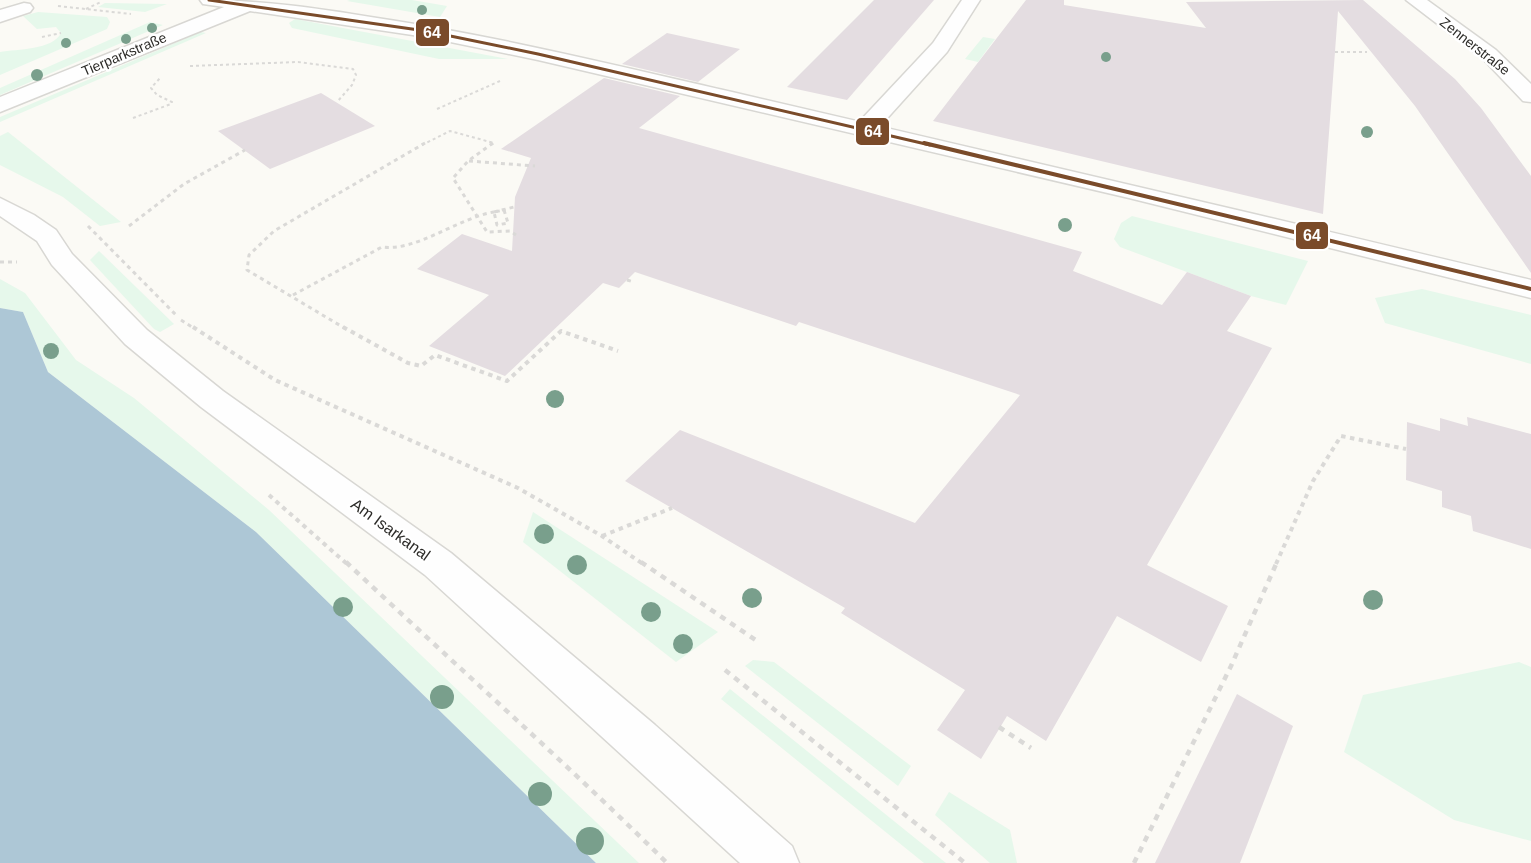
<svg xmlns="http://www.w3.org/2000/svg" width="1531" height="863" font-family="Arial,sans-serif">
	<rect width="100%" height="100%" fill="#fbfaf5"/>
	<g fill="#e6f8eb">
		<path d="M350,0H412L447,6L440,17L347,1Z"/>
		<path d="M105,3L167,4L145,12L98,7Z"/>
		<path d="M38,12L107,17L110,22L107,29L0,75V52C17,49 53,50 61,33L56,27L37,29L23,16Z"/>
		<path d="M295,19L508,59H439L292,28L289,23Z"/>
		<path d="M150,22L163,25L0,95V88Z"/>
		<path d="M201,32L206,33L0,122V117Z"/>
		<path d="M983,37L995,39L978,62L965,59Z"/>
		<path d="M8,132L121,222L100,226L63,197L0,165V136Z"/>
		<path d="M1132,216L1308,261L1286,305L1251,296L1120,247L1114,239L1121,223Z"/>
		<path d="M99,251L174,324L160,332L154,329L90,260Z"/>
		<path d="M0,279L25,293L76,360L134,398L269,510L639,863H596L256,532L48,372L23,312L0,308Z"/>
		<path d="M1422,289L1531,315V364L1385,323L1375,298Z"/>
		<path d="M533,512L718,632L676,662L523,542Z"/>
		<path d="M753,660L774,662L911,766L898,786L745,666Z"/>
		<path d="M1519,662L1531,667V841L1454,820L1344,752L1363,695Z"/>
		<path d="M730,689L946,863H924L721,699Z"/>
		<path d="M949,792L1010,830L1017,863H990L935,815Z"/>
	</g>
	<path fill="#adc7d6" d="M0,308L23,312L48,372L256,532L596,863H0Z"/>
	<g fill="#e4dde1">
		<path d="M874,0H934L847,100L787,87Z"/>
		<path d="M1026,0H1064V5L1206,28L1186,2L1363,0L1455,79L1481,108L1531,176V273L1415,106L1338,11L1323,214L933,121Z"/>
		<path d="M667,33L740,49L698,82L622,64Z"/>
		<path d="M604,78L680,96L639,128L1082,252L1073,271L1162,305L1187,272L1251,296L1227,331L1272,348L1147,565L1228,606L1201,662L1117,616L1046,741L1007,716L981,759L937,730L965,690L841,613L845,608L625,481L680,430L915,523L1020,395L799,322L796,326L635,272L619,288L603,283L505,376L429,346L489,295L417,269L462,234L512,251L515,197L531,158L501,149Z"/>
		<path d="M321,93L375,126L270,169L218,131Z"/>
		<path d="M1467,417L1531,434V549L1473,531L1471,516L1442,507V491L1406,480L1407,422L1440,431V418L1468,426Z"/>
		<path d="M1237,694L1293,726L1240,863H1155Z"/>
	</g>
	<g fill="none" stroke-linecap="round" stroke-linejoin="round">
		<g stroke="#d8d7d3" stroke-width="3">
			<path id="pedestrian" d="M24,3L30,4L33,8L30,12L0,22V10Z"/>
		</g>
		<g stroke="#d8d7d3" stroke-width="3">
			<g id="minor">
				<path d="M962,0H980L947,52L873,134H857L854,129L857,124L933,43Z"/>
				<path d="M1406,0H1427L1496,50L1531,84V102L1523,101L1482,58Z"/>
				<path d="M0,198L34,215L56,230L72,254L147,330L223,391L451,553L655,725L792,846L799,863H740L425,575L201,407L125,344L52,265L37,241L0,216Z"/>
			</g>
		</g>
		<g stroke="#d8d7d3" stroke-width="3">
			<path id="tertiary" d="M200,0C260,0 317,8 377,18C496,36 614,65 732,92C998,154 1265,216 1531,280V298L1129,198L538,60L426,37L250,11L0,112V97L224,7L203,4Z"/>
		</g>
		<g stroke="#dad9d7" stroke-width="2" stroke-dasharray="3 3" stroke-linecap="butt">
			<path d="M58,6L131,14"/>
			<path d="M86,9L101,2"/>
			<path d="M42,37L61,33"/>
			<path d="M1335,52H1367"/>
			<path d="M190,66L298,62L353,69L356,75L352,85L337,102"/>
			<path d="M437,109L500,81"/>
			<path d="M133,118L171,104L172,102L157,95L151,88L161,77"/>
			<path d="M422,145L450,131L494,143L491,145"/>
		</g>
		<g stroke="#dad9d7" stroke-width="3" stroke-dasharray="4 4" stroke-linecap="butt">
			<path d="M493,143L468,161L453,178L487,232L510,231L516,235"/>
			<path d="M469,161L535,166"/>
			<path d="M504,210L508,223L497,225L494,212Z"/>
			<path d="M494,212L514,207"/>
			<path d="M88,226L176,315"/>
			<path d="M129,226L184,184L245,150"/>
			<path d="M0,262H17"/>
			<path d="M627,280L634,282"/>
			<path d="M293,295L382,247C416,252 458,218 494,212"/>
			<path d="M181,320L195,329"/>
			<path d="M346,329L247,270L249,255L274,231L425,143"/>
		</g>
		<g stroke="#dad9d7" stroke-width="4" stroke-dasharray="4.5 4.5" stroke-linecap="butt">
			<path d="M193,327L275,380L518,488L602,536L643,564"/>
			<path d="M343,327L408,363L421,366L435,355L507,381L561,331L618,351"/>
			<path d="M269,495L347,564"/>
			<path d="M602,536L672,508"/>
			<path d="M1276,564L1313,481L1341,436L1406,449"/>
		</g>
		<g stroke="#dad9d7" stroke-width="4.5" stroke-dasharray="6 6" stroke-linecap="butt">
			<path d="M346,562C453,663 563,760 667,863"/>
			<path d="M641,562L760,643"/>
			<path d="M725,670L965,863"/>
			<path d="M999,727L1031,748"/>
			<path d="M1134,863L1231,666L1277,562"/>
		</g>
		<use href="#pedestrian" fill="#fefefe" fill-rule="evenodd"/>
		<use href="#minor" fill="#fefefe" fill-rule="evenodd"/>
		<use href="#tertiary" fill="#fefefe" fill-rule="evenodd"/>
		<g stroke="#fff" stroke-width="6">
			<path id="bus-1-far1" d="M209,0L426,31L538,54L930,145"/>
		</g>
		<g stroke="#fff" stroke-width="8">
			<path id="bus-1" d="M924,143L1531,289"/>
		</g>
		<use href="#bus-1-far1" stroke="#7a4b2a" stroke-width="3"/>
		<use href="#bus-1" stroke="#7a4b2a" stroke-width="4"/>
	</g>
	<g fill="#799f8c">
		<circle cx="422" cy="10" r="5"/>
		<circle cx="152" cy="28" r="5"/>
		<circle cx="126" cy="39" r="5"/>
		<circle cx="66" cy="43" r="5"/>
		<circle cx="1106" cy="57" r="5"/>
		<circle cx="37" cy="75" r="6"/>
		<circle cx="1367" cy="132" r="6"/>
		<circle cx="1065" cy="225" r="7"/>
		<circle cx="51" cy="351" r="8"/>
		<circle cx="555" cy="399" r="9"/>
		<circle cx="544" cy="534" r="10"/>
		<circle cx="577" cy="565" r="10"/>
		<circle cx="752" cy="598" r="10"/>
		<circle cx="1373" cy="600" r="10"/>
		<circle cx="343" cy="607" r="10"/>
		<circle cx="651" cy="612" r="10"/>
		<circle cx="683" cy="644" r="10"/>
		<circle cx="442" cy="697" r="12"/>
		<circle cx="540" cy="794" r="12"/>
		<circle cx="590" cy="841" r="14"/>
	</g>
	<g text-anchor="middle" stroke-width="5" stroke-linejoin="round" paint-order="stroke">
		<g font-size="14" fill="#2c2b28" stroke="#fff">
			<text transform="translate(1475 46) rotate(38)" y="5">Zennerstraße</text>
			<text transform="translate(124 54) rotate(-23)" y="5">Tierparkstraße</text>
		</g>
		<g font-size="16" fill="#2c2b28" stroke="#fff">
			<text transform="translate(391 529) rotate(36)" y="6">Am Isarkanal</text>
		</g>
	</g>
	<g stroke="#fff" stroke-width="2">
		<rect x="415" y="18" width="35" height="29" rx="6" fill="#7a4b2a"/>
		<rect x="855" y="117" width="35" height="29" rx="6" fill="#7a4b2a"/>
		<rect x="1295" y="221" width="34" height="29" rx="6" fill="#7a4b2a"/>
	</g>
	<g font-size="16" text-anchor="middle" font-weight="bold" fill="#fff">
		<text x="432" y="38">64</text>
		<text x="873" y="137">64</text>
		<text x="1312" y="241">64</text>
	</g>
</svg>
